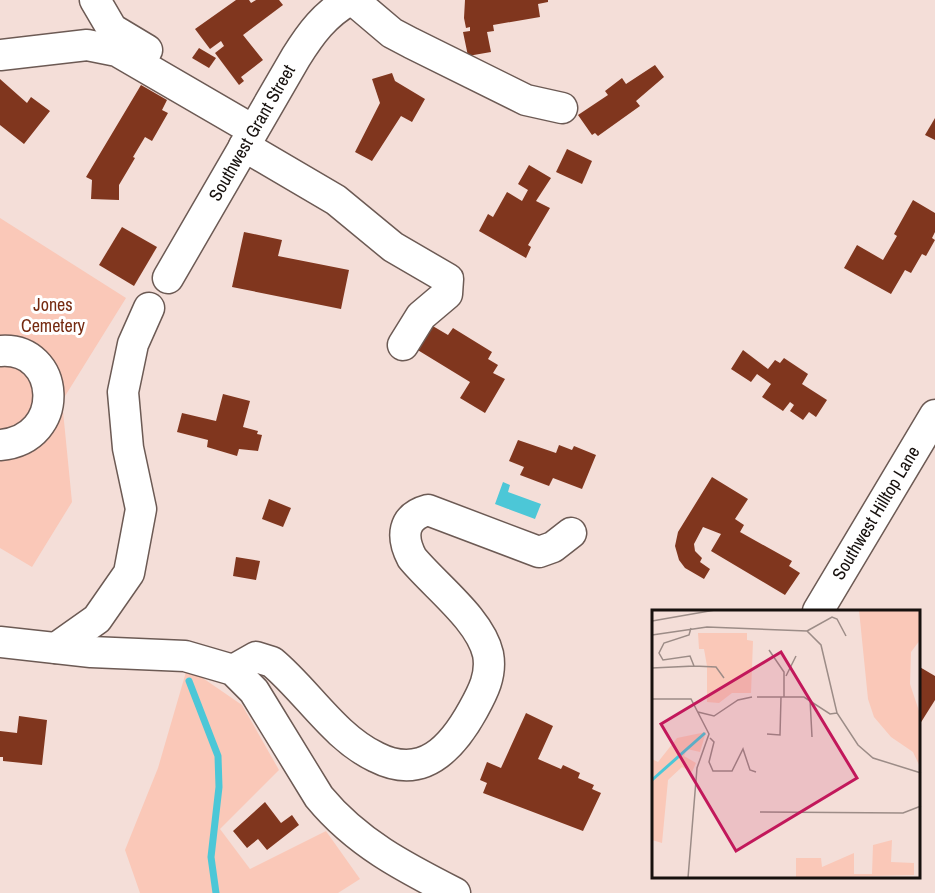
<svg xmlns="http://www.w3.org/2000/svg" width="935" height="893" font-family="'Archivo Narrow',sans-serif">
	<rect width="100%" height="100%" fill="#f4ded8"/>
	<g fill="#fac8b8">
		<path d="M0,218L126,298L62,401L72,502L32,567L0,548Z"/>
		<path d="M186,672H194L242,705L279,770L220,829L250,869L326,831L360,879L338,893H140L125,850L158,768Z"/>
	</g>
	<path fill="#4cc7d7" d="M503,482L510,485L508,492L541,504L535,519L495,504Z"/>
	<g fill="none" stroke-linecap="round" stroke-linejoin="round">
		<path stroke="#4cc7d7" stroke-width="7" d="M189,681L218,756L219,787L211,857L216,893"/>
	</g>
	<g fill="#80361e">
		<path d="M236,0H249L251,3L256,0H279L283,5L243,35L263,60L241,77L244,81L239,85L215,53L224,46L221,41L210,49L195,29Z"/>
		<path d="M465,0H548V2L538,4L540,17L493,25L494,31L487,32L491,52L468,56L463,32L470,31V27L466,28L464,18Z"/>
		<path d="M199,48L216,58L209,68L192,58Z"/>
		<path d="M655,65L664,77L636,101L640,106L598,136L595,133L592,135L578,115L608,95L605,91L622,78L626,84Z"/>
		<path d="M392,73L395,81L425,99L412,122L401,116L372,161L355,152L380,103L372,79Z"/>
		<path d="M0,79L27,103L31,97L50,111L24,144L0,125Z"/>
		<path d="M141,85L167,100L162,110L168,113L152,141L145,137L133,157L135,158L119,185V200L91,199L92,180L86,177Z"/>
		<path d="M935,118V140L925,135Z"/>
		<path d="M567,149L592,161L582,184L556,172Z"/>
		<path d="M529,165L551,178L536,201L550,208L528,245L531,247L526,258L479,231L488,214L493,217L507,192L522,201L528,190L518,184Z"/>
		<path d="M913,200L935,213V232L932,238L935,240L926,256L922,254L911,273L905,270L891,294L844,268L857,245L883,260L897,236L894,234Z"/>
		<path d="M122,227L157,247L134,286L99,265Z"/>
		<path d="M244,232L282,240L278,256L349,270L341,309L232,287Z"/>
		<path d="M431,325L448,335L453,328L492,352L488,359L498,365L493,373L505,379L485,413L460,398L470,382L416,349Z"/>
		<path d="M743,350L768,369L775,360L780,363L784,358L808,374L802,384L827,400L816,417L809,412L803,420L790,411L794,405L790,402L783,411L762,397L771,384L757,374L751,382L731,369Z"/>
		<path d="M223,394L250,401L243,427L258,431L257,434L262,435L258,451L239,449L237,456L207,447L208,440L177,432L182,413L216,421Z"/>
		<path d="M518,440L556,453L559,445L572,450L574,446L596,455L582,489L553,478L549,486L520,475L524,467L509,461Z"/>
		<path d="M712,477L748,499L735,519L744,525L740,532L792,561L789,566L800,573L785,595L711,551L721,534L703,527L694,544L695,551L702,558L700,562L710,569L704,579L685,568L679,560L675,546L678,532Z"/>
		<path d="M269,499L291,508L283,527L262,519Z"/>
		<path d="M236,557L260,561L256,580L233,576Z"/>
		<path d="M918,666L935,676V700L918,727Z"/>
		<path d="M526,713L553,726L538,759L561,769L563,765L580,773L578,778L594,785L592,789L601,793L583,831L483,793L487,783L480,780L487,762L501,768Z"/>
		<path d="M19,716L47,720L42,765L3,761V757H0V731L17,733Z"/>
		<path d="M265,802L281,823L292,815L299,825L267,850L258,839L247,848L233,831Z"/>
	</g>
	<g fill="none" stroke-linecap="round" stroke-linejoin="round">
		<g stroke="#6c5a54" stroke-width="33">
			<g id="minor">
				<path d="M95,0L112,29L147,50"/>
				<path d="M353,0L392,33L411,43L526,100L562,108"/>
				<path d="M0,55L87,45L117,51L253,130"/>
				<path d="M244,146L336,200L393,247L448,279L447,294L421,316L403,345"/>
				<path d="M168,278L296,57C311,33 325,14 350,0"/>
				<path d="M0,351C61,346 68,439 0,445"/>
				<path d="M818,611L935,415"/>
				<path d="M0,642L91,652L185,656L233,670L254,691L319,797C357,843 404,867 455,893"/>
				<path d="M56,648L97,619L129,573L141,509L128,448L123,392L133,344L149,308"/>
				<path d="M233,670L256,657L272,662C307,691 334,737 376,757C423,781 452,748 473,710C483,692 492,675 488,654C480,619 435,586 412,558C401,537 402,517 428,510L539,552L553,547L571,533"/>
			</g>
		</g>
		<use href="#minor" stroke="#fff" stroke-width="30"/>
	</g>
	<g text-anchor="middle" stroke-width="6" stroke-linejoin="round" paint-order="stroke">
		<g font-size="18" fill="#17110e" stroke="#fff">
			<text transform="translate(252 133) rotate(-60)" y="6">Southwest Grant Street</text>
			<text transform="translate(876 513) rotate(-59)" y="6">Southwest Hilltop Lane</text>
		</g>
		<g font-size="18" fill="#752b11" stroke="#fff">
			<text x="53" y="311">Jones<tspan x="53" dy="21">Cemetery</tspan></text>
		</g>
	</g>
	<g transform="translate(652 610)">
		<rect width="268" height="268" fill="#f4ded8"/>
		<path d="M207,0H268V30L259,42L258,74L268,104V157L261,142L239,127L222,107L216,89ZM46,23H95V30L101,31L99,83H80L67,93L55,92V56L52,39H47ZM54,122L48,142L35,139L32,146L44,153L40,162L30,157L16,170L10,233L0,230V149L6,152L25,128ZM240,230L239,252L262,253V265L144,268V248H169L170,257L202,243V264H220L221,235Z" fill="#fac8b8"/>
		<path fill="none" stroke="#4cc7d7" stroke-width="3" d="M0,170L53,123"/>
		<path fill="none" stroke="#9c8c87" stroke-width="1.5" d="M0,11L63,0M155,21L180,7L185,9L194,26M0,25L55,17L155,21L169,35L185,103L206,135L221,148L269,163M117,40L132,62V87M42,56L64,57L72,68M0,58L42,56L38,46L11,50L7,43L12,33L37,25L39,18M134,66L144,46M105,87H152L178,104L185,103M0,89H39L57,124L45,158L36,268M158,89L160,127M46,102L62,106L86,90L100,87M115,124L128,125L129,87M58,128L62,132L57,152L61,161H80L91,139L98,160L104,162M108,202L251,203L269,196"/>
		<path fill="#c2185b" fill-opacity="0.15" stroke="#c2185b" stroke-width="3" d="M129,42L205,168L84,241L9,114Z"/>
		<rect width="268" height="268" fill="none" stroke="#17110e" stroke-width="3"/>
	</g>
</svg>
